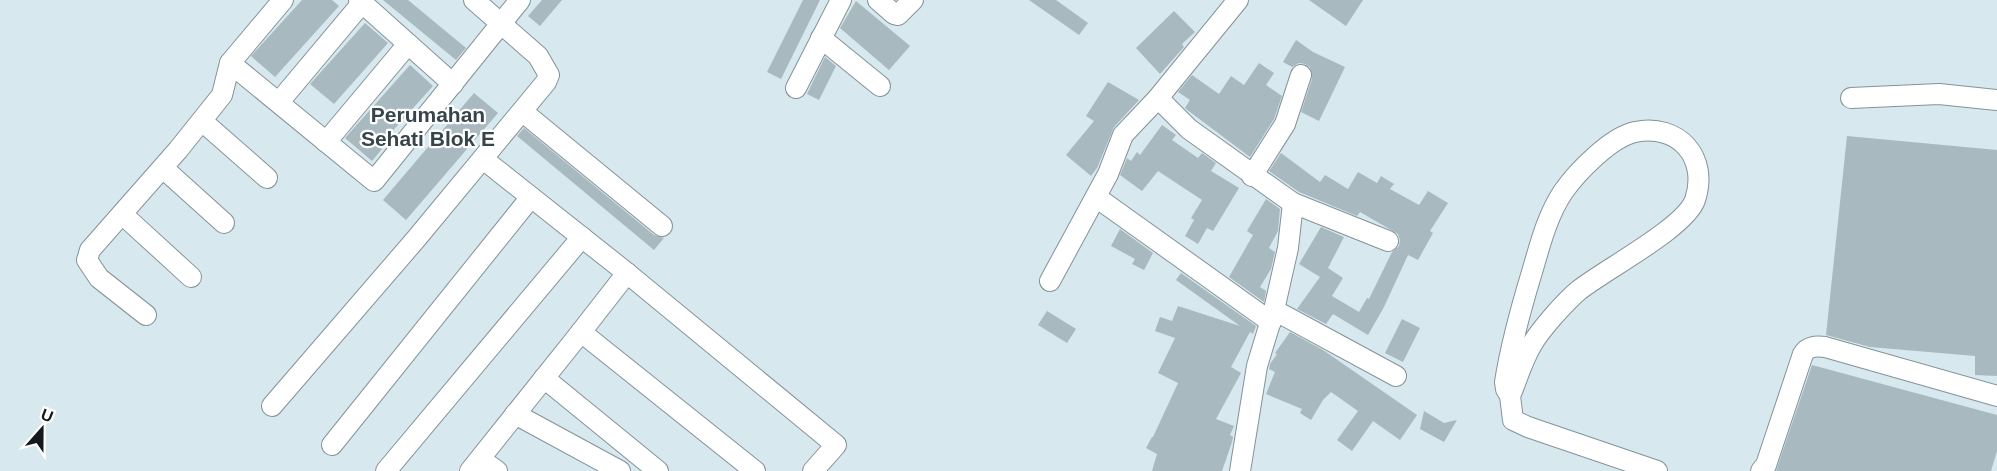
<svg xmlns="http://www.w3.org/2000/svg" width="1997" height="471" font-family="Helvetica,sans-serif">
	<rect width="100%" height="100%" fill="#d7e8ef"/>
	<g fill="#a9b9c0">
		<path d="M302,0H332L339,6L275,77L251,56Z"/>
		<path d="M383,0H408L466,48L456,60Z"/>
		<path d="M542,0H562L540,26L528,16Z"/>
		<path d="M803,0H820L781,79L767,72Z"/>
		<path d="M1029,0H1056L1088,23L1079,35Z"/>
		<path d="M1309,0H1363L1346,26Z"/>
		<path d="M856,1L910,46L889,70L840,28Z"/>
		<path d="M1174,11L1195,32L1182,44L1184,47L1160,74L1136,48Z"/>
		<path d="M365,23L388,43L334,104L310,84Z"/>
		<path d="M1296,40L1313,52L1345,67L1319,121L1301,112L1312,79L1310,67L1305,64L1299,63L1292,67L1283,62Z"/>
		<path d="M825,57L836,66L819,100L807,94Z"/>
		<path d="M1259,63L1274,73L1266,85L1282,96L1274,119L1250,157L1186,109L1185,108L1190,100L1178,92L1192,75L1219,94L1231,76L1244,85Z"/>
		<path d="M410,65L433,86L379,146L382,149L372,161L345,138Z"/>
		<path d="M1108,82L1139,100L1114,127L1097,168L1091,176L1066,155L1094,121L1086,116Z"/>
		<path d="M474,93L498,113L406,220L383,200Z"/>
		<path d="M1162,125L1176,135L1172,140L1198,158L1202,153L1216,163L1211,171L1239,188L1213,231L1207,228L1198,244L1185,236L1194,220L1191,218L1202,200L1158,171L1142,191L1120,175L1127,158L1131,161L1137,152L1140,155Z"/>
		<path d="M524,128L654,235L664,238L654,250L517,136Z"/>
		<path d="M1847,136L1997,150V376L1975,375V356L1870,347L1826,335Z"/>
		<path d="M1281,153L1320,182L1325,175L1348,189L1358,172L1377,183L1381,176L1394,184L1390,189L1419,205L1428,191L1448,203L1430,231L1433,233L1418,260L1408,255L1384,307L1368,335L1333,314L1326,324L1297,309L1320,277L1299,264L1321,227L1344,237L1328,268L1343,278L1332,296L1359,312L1367,298L1369,299L1392,252L1399,246L1400,240L1398,234L1360,212L1357,216L1299,192L1269,171Z"/>
		<path d="M1266,199L1280,209L1278,231L1269,248L1275,252L1271,269L1260,287L1266,291L1264,302L1229,277L1253,235L1247,231Z"/>
		<path d="M1120,229L1153,253L1144,270L1132,264L1135,259L1111,246Z"/>
		<path d="M1181,273L1256,326L1253,334L1250,332L1231,367L1241,373L1216,419L1234,426L1230,435L1233,437L1232,442L1222,471H1152L1157,454L1146,448L1152,437H1153L1178,383L1158,373L1175,338L1155,331L1160,317L1172,321L1178,306L1240,326L1176,280Z"/>
		<path d="M1047,311L1076,329L1067,343L1038,325Z"/>
		<path d="M1402,319L1420,328L1403,362L1385,353Z"/>
		<path d="M1290,332L1323,350L1417,415L1400,440L1373,421L1352,451L1337,440L1358,411L1331,392L1323,400L1311,420L1300,413L1302,409L1266,394L1275,372L1269,369L1270,364L1277,354L1275,353Z"/>
		<path d="M1812,365L1997,415V451L1991,471H1776Z"/>
		<path d="M1424,411L1444,423L1457,420L1444,442L1420,429Z"/>
	</g>
	<g fill="none" stroke-linecap="round" stroke-linejoin="round">
		<g stroke="#839399" stroke-width="22">
			<g id="minor">
				<path d="M359,0L453,84"/>
				<path d="M878,0L894,14L898,15L913,0"/>
				<path d="M821,38L880,86"/>
				<path d="M230,63L374,181L520,0"/>
				<path d="M796,88L841,0"/>
				<path d="M1158,98L1189,129L1283,196L1293,203L1388,241"/>
				<path d="M1851,98L1939,94L1997,100"/>
				<path d="M279,102L362,3"/>
				<path d="M523,112L662,226"/>
				<path d="M202,121L267,178"/>
				<path d="M326,142L408,44"/>
				<path d="M483,159L627,273L836,445L813,471"/>
				<path d="M163,168L224,223"/>
				<path d="M1252,176L1285,124L1301,75"/>
				<path d="M1096,197L1271,322"/>
				<path d="M122,214L191,277"/>
				<path d="M1050,281L1108,174L1123,135L1158,98L1238,0"/>
				<path d="M1274,310L1396,376"/>
				<path d="M146,315L99,278L87,260L90,250L178,150L222,95L230,63L283,0"/>
				<path d="M581,332L627,273"/>
				<path d="M544,378L658,471"/>
				<path d="M1510,396C1517,380 1522,361 1531,346C1539,331 1565,302 1578,291C1604,270 1685,228 1695,200C1709,158 1679,123 1635,132C1611,137 1577,172 1563,192C1547,216 1540,245 1532,272C1521,308 1511,344 1505,382L1506,389L1510,396L1513,420L1528,427L1657,471"/>
				<path d="M272,406L416,239L546,82L549,75L538,56L474,0"/>
				<path d="M515,414L620,471"/>
				<path d="M332,445L531,197"/>
				<path d="M480,459L497,471"/>
				<path d="M386,471L582,237"/>
				<path d="M470,471L581,332L755,471"/>
				<path d="M1240,471L1257,366L1274,310L1288,248L1293,203"/>
				<path d="M1761,471L1766,465L1803,354C1808,346 1816,346 1825,347L1997,396"/>
			</g>
		</g>
		<use href="#minor" stroke="#fff" stroke-width="20"/>
	</g>
	<g text-anchor="middle" stroke-width="4.5" stroke-linejoin="round" paint-order="stroke">
		<g font-size="21" font-weight="bold" fill="#37454b" stroke="#fff">
			<text x="428" y="122">Perumahan<tspan x="428" dy="24">Sehati Blok E</tspan></text>
		</g>
	</g>
	<g transform="translate(42 429) rotate(21)" stroke="#ffffff" stroke-width="4.5" paint-order="stroke">
	<path d="M0-4.5L10 22L0 15L-10 22Z" fill="#13191c"/>
	<text y="-9" font-size="16" font-weight="bold" text-anchor="middle" fill="#13191c">U</text>
	</g>
</svg>
